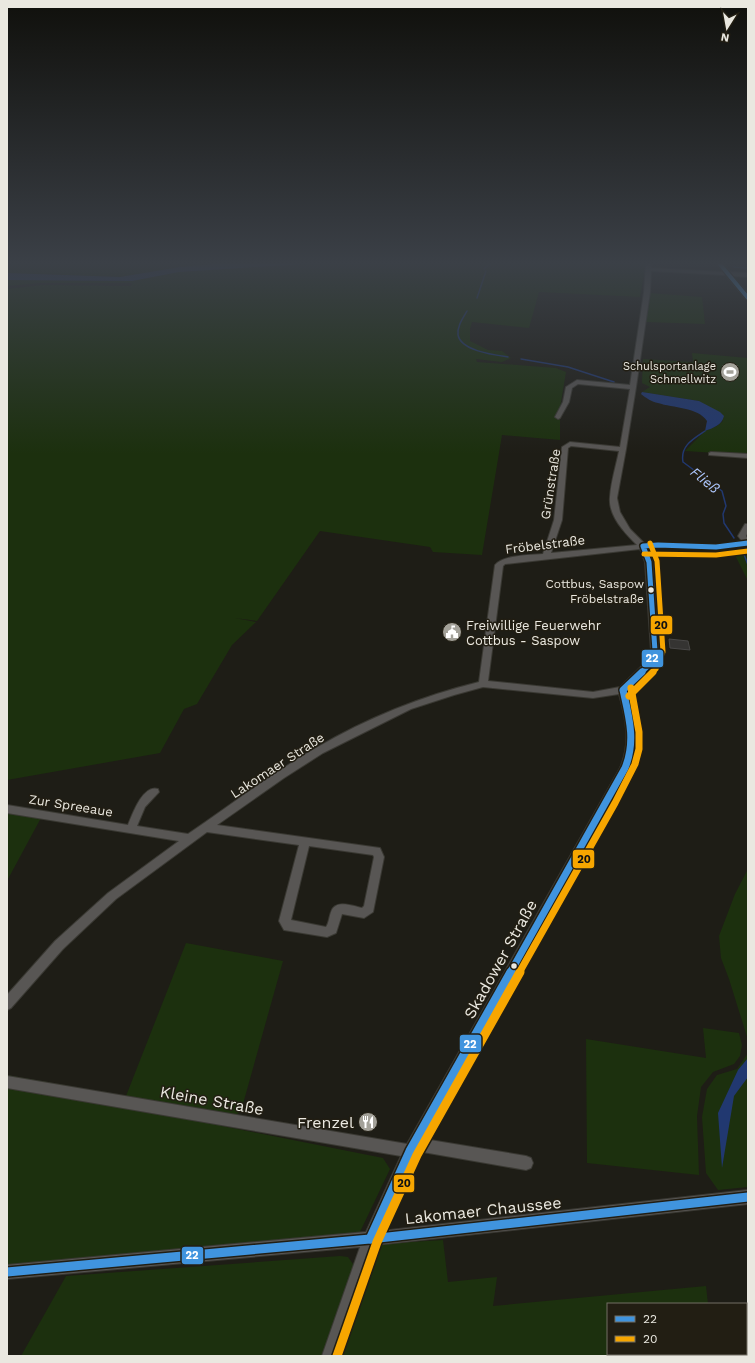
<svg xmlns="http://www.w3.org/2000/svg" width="755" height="1363" font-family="'Work Sans',sans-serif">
	<rect width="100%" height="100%" fill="#1e1d16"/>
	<g fill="#1c300e">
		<path d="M7,263H225L180,267L120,277L7,273Z"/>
		<path d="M320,263H646L640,297L539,292L529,328L472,322L470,329V341L488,350L502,351L511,358L502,362L476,359L477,362L556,368L566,372L560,408V440L502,435L482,555L433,552L430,547L320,531L257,621L235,618L256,622L232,645L197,704L184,709L160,753L7,780V289L43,285L131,286L132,283H40L7,286V280L132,281L179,272Z"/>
		<path d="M649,293L702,297L705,324L645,322Z"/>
		<path d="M692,353L748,358V455L685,451L705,431L717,426L723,421L699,401L642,392L650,387L642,383L643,359L693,362Z"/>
		<path d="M732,549L748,551V581Z"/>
		<path d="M7,811L42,816L8,879H7Z"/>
		<path d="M748,869V1040L729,979L721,958L719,936L735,894Z"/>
		<path d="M186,943L283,961L241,1111L222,1126L383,1158L390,1169L359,1234L7,1266V1075L126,1096Z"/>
		<path d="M703,1028L739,1033L742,1045L740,1056L734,1064L713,1072L701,1087L697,1116L699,1175L587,1163L586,1039L706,1058Z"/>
		<path d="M748,1053V1187L718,1190L706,1173L702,1117L707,1089L717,1075L737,1069Z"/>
		<path d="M443,1240L448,1282L497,1277L493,1306L706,1286L708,1304H608V1354H714L715,1356H21L66,1276L340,1256L348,1257L353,1264V1273L367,1275L378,1244Z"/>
	</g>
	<g fill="#213870">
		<path d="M225,263H320L179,272L132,281L7,280V273L120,277L180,267Z"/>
		<path d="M642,392L699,401L720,412L724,416C722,425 713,428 705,431L707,421C698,407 673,408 658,403C652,402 646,398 641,394Z"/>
		<path d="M748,1058V1077L734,1096L722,1168L718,1113L738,1070Z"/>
	</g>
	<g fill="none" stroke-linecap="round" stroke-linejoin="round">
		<g stroke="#213870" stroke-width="1.5">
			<path d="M733,267L748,268"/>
			<path d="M484,269L491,263"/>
			<path d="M477,298L486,271"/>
			<path d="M467,311C463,318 457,326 458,335C461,351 495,355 508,357"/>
			<path d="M521,359L568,367L614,382"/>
			<path d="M705,431C693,439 680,446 683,462L722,491L726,506L723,514L724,523L734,538"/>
			<path d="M742,549L748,565"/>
		</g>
	</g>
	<g fill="#353432" stroke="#494847">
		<path d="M448,628L458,629L456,639L446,638Z"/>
		<path d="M669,639L688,641L690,650L670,648Z"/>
	</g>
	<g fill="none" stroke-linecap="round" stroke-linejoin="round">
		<g stroke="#3a3933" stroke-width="2">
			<g id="minor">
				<path d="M646,263H652L651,268L724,272L716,263H722L730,272L748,273V277L732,276L748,294V300L746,299L726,275L651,271L650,292L636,387L626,449L617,498L620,512L630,529L645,544L658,543L716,545L742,541L738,536L745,524H748V532L746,536L748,539V545L716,549L658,547L648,548L653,562L659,651L653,666L628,691C633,713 639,734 634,757L612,802L424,1139L526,1156L531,1158L533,1163L531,1168L526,1170L417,1151L381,1231L748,1190V1204L375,1245L336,1356H322L360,1247L7,1279V1265L366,1232L401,1156L7,1088V1076L407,1144L620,768C631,743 626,719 619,694L593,698L483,687L454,695L411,709L323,753L284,778L217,825L380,848L384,857L373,912L364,918L342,914L336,933L327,937L284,930L279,921L299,845L207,832L116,899L63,949L11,1008L7,1010V995L55,941L108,893L179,841L7,813V805L128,825C132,815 143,784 158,789L159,792L145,807L137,826L188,834C231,805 272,773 316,748C367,718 422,696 479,682L495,565C503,555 530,555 543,554L554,520L562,447L570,442L620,447L630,389L578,384L572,388L569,402L560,418L558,419L555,417L563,402L566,387L577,380L630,385L644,292ZM571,446L619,451C616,466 611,482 610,497C608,516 625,533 637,545L551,553L562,520L568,448ZM640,549L645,562L651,651L646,662L620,687L593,692L488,681L503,566L505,564ZM309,846L373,855L374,857L364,906L362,908C353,906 335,899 331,912C329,917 329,923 326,927L291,920Z"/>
				<path d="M711,452L748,454V458L709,455V453Z"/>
			</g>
		</g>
		<use href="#minor" fill="#585654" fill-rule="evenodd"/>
		<g stroke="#221e13" stroke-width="6">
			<path id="bus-1-far3" d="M719,263L748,298"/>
		</g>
		<g stroke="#221e13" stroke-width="8">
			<path id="bus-1-far2" d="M641,673L650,664L655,651L649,562L643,546L658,545L716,547L748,543"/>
		</g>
		<g stroke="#221e13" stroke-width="10">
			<path id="bus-1-far1" d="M510,973L625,768C636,741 629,717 623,690L642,672"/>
		</g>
		<g stroke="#221e13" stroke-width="12">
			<g id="bus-1">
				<path d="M370,1239L410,1151L511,972"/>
				<path d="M7,1272L370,1239L748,1197"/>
			</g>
		</g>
		<g stroke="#221e13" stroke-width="8">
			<g id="bus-2-far2">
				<path d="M650,543L657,561L663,652L656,669L652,673"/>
				<path d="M644,554L716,555L748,551"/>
			</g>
		</g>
		<g stroke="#221e13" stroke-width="10">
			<g id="bus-2-far1">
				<path d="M629,696L653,672"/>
				<path d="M519,973L615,803L635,764L639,749V732L631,688"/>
			</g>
		</g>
		<g stroke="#221e13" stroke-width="12">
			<path id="bus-2" d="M337,1356L377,1242L417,1155L520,972"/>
		</g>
		<use href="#bus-1-far3" stroke="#4094de" stroke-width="4"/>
		<use href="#bus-1-far2" stroke="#4094de" stroke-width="5"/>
		<use href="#bus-1-far1" stroke="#4094de" stroke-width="7"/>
		<use href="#bus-1" stroke="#4094de" stroke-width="9"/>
		<use href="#bus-2-far2" stroke="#f7a600" stroke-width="5"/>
		<use href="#bus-2-far1" stroke="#f7a600" stroke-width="7"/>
		<use href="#bus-2" stroke="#f7a600" stroke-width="9"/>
	</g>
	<linearGradient id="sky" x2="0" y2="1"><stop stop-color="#10100c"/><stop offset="0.58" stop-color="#3b4047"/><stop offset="1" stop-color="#3b4047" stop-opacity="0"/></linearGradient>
	<rect width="755" height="454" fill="url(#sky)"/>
	<defs>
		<g id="stadium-disc" transform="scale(1)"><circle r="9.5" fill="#a3a199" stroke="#221e13"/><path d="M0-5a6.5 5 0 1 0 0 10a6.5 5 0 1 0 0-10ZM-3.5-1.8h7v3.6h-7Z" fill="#fff"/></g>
		<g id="civic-disc" transform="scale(1)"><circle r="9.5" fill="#a3a199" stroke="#221e13"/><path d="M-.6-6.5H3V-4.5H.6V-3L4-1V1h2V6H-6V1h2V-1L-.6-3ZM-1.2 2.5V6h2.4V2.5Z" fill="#fff"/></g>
		<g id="restaurant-disc" transform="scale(1)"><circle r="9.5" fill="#a3a199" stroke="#221e13"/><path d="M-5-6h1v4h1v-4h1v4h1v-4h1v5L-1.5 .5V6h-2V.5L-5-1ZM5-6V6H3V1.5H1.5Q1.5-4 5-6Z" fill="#fff"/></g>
	</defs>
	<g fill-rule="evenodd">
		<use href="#stadium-disc" x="730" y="372"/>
		<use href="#civic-disc" x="452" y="632"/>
		<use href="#restaurant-disc" x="368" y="1122"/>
	</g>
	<g fill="#eae8e0" stroke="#221e13" stroke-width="1.5">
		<circle cx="651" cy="590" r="3.5"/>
		<circle cx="514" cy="966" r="3.5"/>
	</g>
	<g text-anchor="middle" stroke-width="3" stroke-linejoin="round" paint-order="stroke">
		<g font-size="11" fill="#eae8e0" stroke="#221e13" text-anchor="end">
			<text x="716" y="370">Schulsportanlage<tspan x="716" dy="13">Schmellwitz</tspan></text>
		</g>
		<g font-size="12" fill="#eae8e0" stroke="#221e13" text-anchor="end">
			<text x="644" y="588">Cottbus, Saspow<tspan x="644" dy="15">Fröbelstraße</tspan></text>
		</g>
		<g font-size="13" fill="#eae8e0" stroke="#221e13">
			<text transform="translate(550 484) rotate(-81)" y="5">Grünstraße</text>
			<text transform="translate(545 544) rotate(-7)" y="5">Fröbelstraße</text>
			<text transform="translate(277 765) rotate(-33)" y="5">Lakomaer Straße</text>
			<text transform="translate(71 805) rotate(9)" y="5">Zur Spreeaue</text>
		</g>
		<g font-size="13" fill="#eae8e0" stroke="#221e13" text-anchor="start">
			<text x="466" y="630">Freiwillige Feuerwehr<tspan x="466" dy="15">Cottbus - Saspow</tspan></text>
		</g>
		<g font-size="14" font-style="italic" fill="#abc6fe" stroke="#221e13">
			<text transform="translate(705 480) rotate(39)" y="5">Fließ</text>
		</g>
		<g font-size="16" fill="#eae8e0" stroke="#221e13">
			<text transform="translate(500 959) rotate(-61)" y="6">Skadower Straße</text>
			<text transform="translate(212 1100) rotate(10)" y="6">Kleine Straße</text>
			<text transform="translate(483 1210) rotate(-6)" y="6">Lakomaer Chaussee</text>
		</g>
		<g font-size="16" fill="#eae8e0" stroke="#221e13" text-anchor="end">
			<text x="354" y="1128">Frenzel</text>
		</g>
	</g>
	<g stroke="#221e13" stroke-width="1.5">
		<rect x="650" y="615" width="23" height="20" rx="4" fill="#f7a600"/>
		<rect x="641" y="649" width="23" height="19" rx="4" fill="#4094de"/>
		<rect x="572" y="849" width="23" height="20" rx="4" fill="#f7a600"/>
		<rect x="459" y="1034" width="23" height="19" rx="4" fill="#4094de"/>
		<rect x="393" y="1174" width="22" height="19" rx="4" fill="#f7a600"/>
		<rect x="181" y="1246" width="23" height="19" rx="4" fill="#4094de"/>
	</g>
	<g font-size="11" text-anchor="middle" font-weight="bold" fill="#fff">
		<text x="652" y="662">22</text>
		<text x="470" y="1048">22</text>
		<text x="192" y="1259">22</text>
	</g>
	<g font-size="11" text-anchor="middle" font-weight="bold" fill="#111">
		<text x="661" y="629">20</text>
		<text x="584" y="863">20</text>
		<text x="404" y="1187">20</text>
	</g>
	<rect width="755" height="1363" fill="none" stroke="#eae8e0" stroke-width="16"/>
	<rect x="607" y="1303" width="140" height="52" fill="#221e13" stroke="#726f65"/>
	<rect x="615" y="1316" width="20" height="6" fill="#4094de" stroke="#726f65"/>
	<text x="643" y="1323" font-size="12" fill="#eae8e0">22</text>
	<rect x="615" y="1336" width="20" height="6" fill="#f7a600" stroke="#726f65"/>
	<text x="643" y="1343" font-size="12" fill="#eae8e0">20</text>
	<g transform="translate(727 28) rotate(191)" stroke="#221e13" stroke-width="3" paint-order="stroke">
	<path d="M0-3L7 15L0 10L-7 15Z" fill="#eae8e0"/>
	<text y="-6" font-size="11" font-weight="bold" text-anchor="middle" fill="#eae8e0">N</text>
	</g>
</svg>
